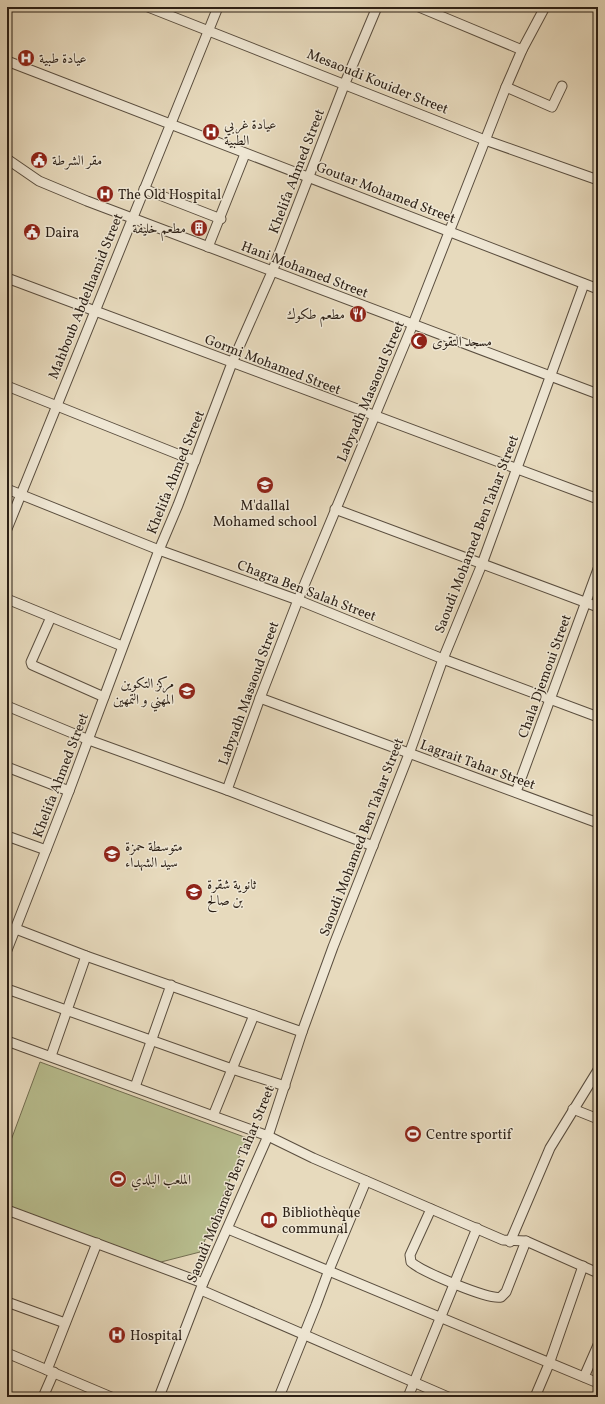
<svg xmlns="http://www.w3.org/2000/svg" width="605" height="1404" font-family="Vollkorn,Amiri,serif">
	<rect width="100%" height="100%" fill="#e7dabd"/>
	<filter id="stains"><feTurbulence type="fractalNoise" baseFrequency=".005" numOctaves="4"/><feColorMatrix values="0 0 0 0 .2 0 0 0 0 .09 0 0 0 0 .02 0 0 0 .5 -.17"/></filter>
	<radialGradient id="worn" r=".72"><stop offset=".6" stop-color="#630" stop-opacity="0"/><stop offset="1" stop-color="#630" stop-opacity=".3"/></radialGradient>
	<path fill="#b8be8f" stroke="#726e52" d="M40,1062L247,1138L200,1252L161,1262L7,1208V1151Z"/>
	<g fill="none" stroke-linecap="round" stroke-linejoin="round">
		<g stroke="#5a4e3f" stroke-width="11">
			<g id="minor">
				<path d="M148,7L485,140L598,180"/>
				<path d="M419,7L522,50"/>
				<path d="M7,61L598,289"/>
				<path d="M506,87L552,107L562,86"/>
				<path d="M7,159L39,181L87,201L598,394"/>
				<path d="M144,189L221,219"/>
				<path d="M208,247L245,154"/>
				<path d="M7,278L598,499"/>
				<path d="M7,386L195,461"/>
				<path d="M7,489L159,550L298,600L443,659L598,717"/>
				<path d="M335,509L598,607"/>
				<path d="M7,529L218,7"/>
				<path d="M7,599L122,646"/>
				<path d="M51,617L31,662L32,665L104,697"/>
				<path d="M260,698L598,823"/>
				<path d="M7,706L89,740L227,790L373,846"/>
				<path d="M7,767L69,791"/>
				<path d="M227,790L260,698L298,600L413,324L506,87L522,50L545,7"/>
				<path d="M516,792L598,569"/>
				<path d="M7,836L46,850"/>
				<path d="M16,929L86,956L302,1032"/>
				<path d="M7,950L69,791L159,550L178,505L232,363L272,272L345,83L377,7"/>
				<path d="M7,989L232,1069L285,1086"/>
				<path d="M7,1041L268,1136L313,1158L503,1240L526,1241L598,1273"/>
				<path d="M51,1056L86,956"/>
				<path d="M135,1087L171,985"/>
				<path d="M573,1109L598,1119"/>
				<path d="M213,1116L254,1015"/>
				<path d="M431,1209L410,1255L411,1262C421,1271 490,1301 501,1297L506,1292L526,1241"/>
				<path d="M7,1210L203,1283"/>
				<path d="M228,1229L598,1383"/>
				<path d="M510,1242L550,1148L598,1070"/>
				<path d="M201,1290L448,1397"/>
				<path d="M7,1302L65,1323"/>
				<path d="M7,1353L111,1397"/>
				<path d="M47,1370L97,1243"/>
				<path d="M584,1377L598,1345"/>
				<path d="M43,1397L54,1372"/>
				<path d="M159,1397L203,1283L268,1136L302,1032L333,947L409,754L443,659L482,564L584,284"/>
				<path d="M279,1397L316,1305L329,1270L366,1181"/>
				<path d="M408,1397L477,1228"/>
				<path d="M535,1397L549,1364L583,1266"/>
			</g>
		</g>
		<use href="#minor" stroke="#efe7d4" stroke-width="9"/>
	</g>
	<defs>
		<g id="hospital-disc" transform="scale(0.9)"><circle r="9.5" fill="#8f2418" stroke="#efe7d4"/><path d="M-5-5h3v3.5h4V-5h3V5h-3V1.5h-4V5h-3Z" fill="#fff"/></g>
		<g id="civic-disc" transform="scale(0.9)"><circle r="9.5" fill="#8f2418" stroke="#efe7d4"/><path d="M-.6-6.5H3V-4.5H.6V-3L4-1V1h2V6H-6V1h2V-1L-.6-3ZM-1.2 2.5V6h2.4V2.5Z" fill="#fff"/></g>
		<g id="building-disc" transform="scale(0.9)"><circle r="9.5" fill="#8f2418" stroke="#efe7d4"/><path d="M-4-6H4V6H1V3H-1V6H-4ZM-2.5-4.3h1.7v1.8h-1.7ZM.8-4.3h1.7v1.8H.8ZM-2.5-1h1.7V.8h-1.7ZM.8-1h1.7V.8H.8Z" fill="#fff"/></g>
		<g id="restaurant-disc" transform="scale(0.9)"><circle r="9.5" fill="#8f2418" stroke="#efe7d4"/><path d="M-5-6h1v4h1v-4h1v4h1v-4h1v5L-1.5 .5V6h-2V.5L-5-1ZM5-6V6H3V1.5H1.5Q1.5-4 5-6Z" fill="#fff"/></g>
		<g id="mosque-disc" transform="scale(0.9)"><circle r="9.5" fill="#8f2418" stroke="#efe7d4"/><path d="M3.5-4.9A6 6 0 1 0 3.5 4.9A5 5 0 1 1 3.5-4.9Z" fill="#fff"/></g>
		<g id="school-disc" transform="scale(0.9)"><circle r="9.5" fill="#8f2418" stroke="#efe7d4"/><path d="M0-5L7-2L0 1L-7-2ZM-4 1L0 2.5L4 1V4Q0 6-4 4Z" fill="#fff"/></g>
		<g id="stadium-disc" transform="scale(0.9)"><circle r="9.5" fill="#8f2418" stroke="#efe7d4"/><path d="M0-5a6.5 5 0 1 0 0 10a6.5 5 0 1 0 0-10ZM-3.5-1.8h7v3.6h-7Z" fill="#fff"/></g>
		<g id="library-disc" transform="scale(0.9)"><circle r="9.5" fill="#8f2418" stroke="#efe7d4"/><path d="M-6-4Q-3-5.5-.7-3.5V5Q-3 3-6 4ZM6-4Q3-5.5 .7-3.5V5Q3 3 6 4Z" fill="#fff"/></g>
	</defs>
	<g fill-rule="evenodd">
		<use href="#hospital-disc" x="26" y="58"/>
		<use href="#hospital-disc" x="211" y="132"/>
		<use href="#civic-disc" x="39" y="160"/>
		<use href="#hospital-disc" x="105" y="194"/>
		<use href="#building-disc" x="199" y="228"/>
		<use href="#civic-disc" x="32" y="232"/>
		<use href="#restaurant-disc" x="358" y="314"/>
		<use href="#mosque-disc" x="419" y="341"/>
		<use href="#school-disc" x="265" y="485"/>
		<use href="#school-disc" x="187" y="691"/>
		<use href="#school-disc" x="112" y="854"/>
		<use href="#school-disc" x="194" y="892"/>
		<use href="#stadium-disc" x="413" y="1134"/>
		<use href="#stadium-disc" x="118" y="1179"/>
		<use href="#library-disc" x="269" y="1220"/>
		<use href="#hospital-disc" x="117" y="1335"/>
	</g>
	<g text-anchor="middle" stroke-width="3" stroke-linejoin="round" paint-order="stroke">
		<g font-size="14" fill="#2b1f15" stroke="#efe7d4" text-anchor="start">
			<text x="39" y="63">عيادة طبية</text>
			<text x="224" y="129">عيادة غربي<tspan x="224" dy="16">الطبية</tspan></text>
			<text x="52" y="165">مقر الشرطة</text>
			<text x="118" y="199">The Old Hospital</text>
			<text x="186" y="233" text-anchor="end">مطعم خليفة</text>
			<text x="45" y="237">Daira</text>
			<text x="345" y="319" text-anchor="end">مطعم طكوك</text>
			<text x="432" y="346">مسجد التقوى</text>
			<text x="265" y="510" text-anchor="middle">M'dallal<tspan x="265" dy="16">Mohamed school</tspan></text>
			<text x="174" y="688" text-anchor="end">مركز التكوين<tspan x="174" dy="16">المهني و التمهين</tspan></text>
			<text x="125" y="851">متوسطة حمزة<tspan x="125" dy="16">سيد الشهداء</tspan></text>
			<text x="207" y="889">ثانوية شقرة<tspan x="207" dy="16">بن صالح</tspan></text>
			<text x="426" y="1139">Centre sportif</text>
			<text x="131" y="1184">الملعب البلدي</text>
			<text x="282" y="1217">Bibliothèque<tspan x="282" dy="16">communal</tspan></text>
			<text x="130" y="1340">Hospital</text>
		</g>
		<g font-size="14" fill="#2b1f15" stroke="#efe7d4">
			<text transform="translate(378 81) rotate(22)" y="5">Mesaoudi Kouider Street</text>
			<text transform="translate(296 171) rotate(-69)" y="5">Khelifa Ahmed Street</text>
			<text transform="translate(386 192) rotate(21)" y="5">Goutar Mohamed Street</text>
			<text transform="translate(305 269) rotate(21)" y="5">Hani Mohamed Street</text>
			<text transform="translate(85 296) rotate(-68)" y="5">Mahboub Abdelhamid Street</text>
			<text transform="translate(273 364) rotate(21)" y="5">Gormi Mohamed Street</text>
			<text transform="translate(370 391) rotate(-67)" y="5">Labyadh Masaoud Street</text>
			<text transform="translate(175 472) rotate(-68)" y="5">Khelifa Ahmed Street</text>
			<text transform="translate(476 534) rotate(-69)" y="5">Saoudi Mohamed Ben Tahar Street</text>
			<text transform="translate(307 590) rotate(21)" y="5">Chagra Ben Salah Street</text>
			<text transform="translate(544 676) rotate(-70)" y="5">Chala Djemoui Street</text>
			<text transform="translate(248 693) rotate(-70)" y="5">Labyadh Masaoud Street</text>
			<text transform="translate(478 764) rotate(20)" y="5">Lagrait Tahar Street</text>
			<text transform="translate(60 775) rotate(-69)" y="5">Khelifa Ahmed Street</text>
			<text transform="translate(361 837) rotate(-69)" y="5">Saoudi Mohamed Ben Tahar Street</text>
			<text transform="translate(230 1184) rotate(-68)" y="5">Saoudi Mohamed Ben Tahar Street</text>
		</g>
	</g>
	<rect width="605" height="1404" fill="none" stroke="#e7dabd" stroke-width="24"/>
	<rect x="8" y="8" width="589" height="1388" fill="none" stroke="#2b1f15" stroke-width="2"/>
	<rect x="12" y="12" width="581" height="1380" fill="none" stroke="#2b1f15"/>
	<rect width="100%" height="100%" filter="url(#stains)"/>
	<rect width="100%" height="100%" fill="url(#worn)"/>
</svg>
